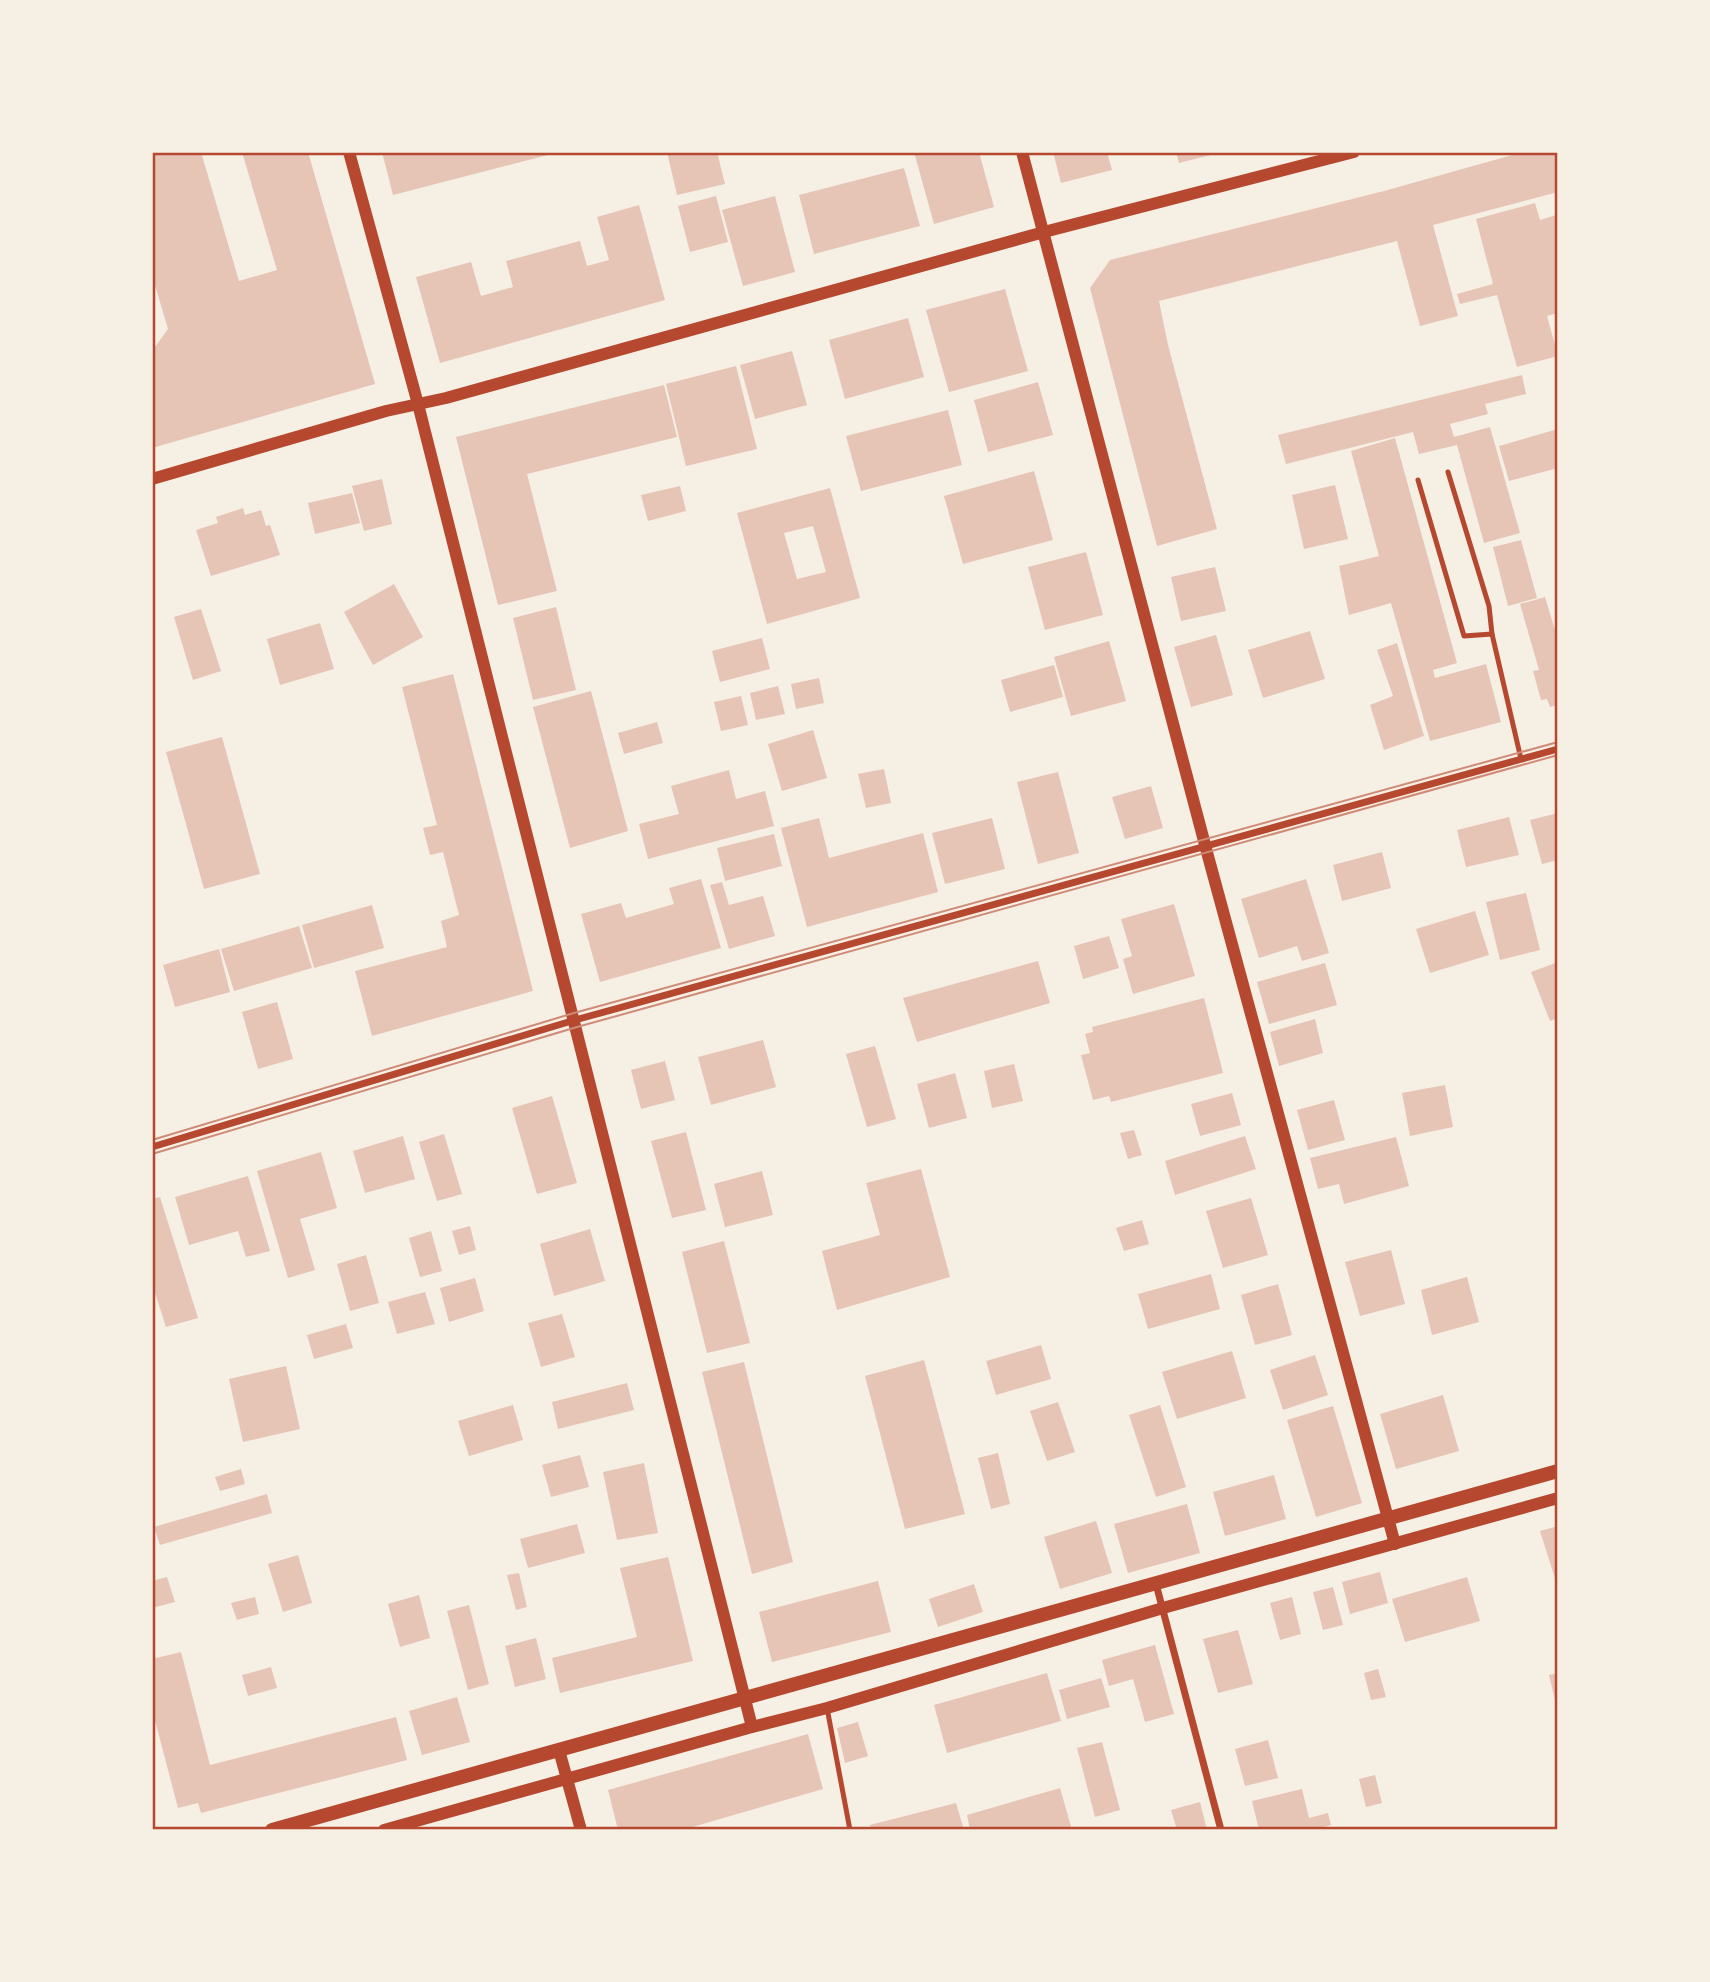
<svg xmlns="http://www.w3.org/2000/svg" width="1710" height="1982" font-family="Overpass,sans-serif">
	<rect width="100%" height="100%" fill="#f6efe4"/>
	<g fill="#e6c5b7" fill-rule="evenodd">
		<path d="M152,152H201L239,281L277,270L242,152H308L375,384L152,448V351L168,329L152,275Z"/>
		<path d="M382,152H548V155L393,195Z"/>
		<path d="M667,152H717L725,184L677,195Z"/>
		<path d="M914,152H979L994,207L934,224Z"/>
		<path d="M1053,152H1107L1112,170L1061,183Z"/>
		<path d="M1176,152H1219V153L1179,163Z"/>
		<path d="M1523,152H1558V192L1433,225L1458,316L1420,326L1397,241L1159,301L1168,345L1217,529L1157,546L1090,288L1110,260L1384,191Z"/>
		<path d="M904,168L920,226L814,254L799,195Z"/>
		<path d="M716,196L728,242L690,252L678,206Z"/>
		<path d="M775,196L795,272L743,286L722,210Z"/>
		<path d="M1535,203L1540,220L1556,215L1558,224V313L1547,316L1558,356L1517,367L1497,295L1460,304L1457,294L1493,284L1476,219Z"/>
		<path d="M639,205L665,300L440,363L416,277L471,262L481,296L513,287L506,261L580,241L587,266L609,260L597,217Z"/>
		<path d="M1005,289L1028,371L949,392L926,310Z"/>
		<path d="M908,318L924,377L845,399L829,340Z"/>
		<path d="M792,351L807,405L755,419L740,365Z"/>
		<path d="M736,366L757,449L686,466L666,384Z"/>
		<path d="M1522,375L1526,394L1485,404L1488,414L1450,424L1454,437L1490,427L1520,533L1484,543L1457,445L1419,454L1413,432L1286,464L1278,435Z"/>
		<path d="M1038,382L1053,435L988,452L974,400Z"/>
		<path d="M664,385L677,437L527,474L557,591L498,605L456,437Z"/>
		<path d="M948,410L962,465L861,491L846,436Z"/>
		<path d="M1558,429V468L1509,481L1499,446Z"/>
		<path d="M1395,438L1457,663L1433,670L1435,678L1486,664L1501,722L1430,741L1391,603L1349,615L1339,566L1379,556L1351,451Z"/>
		<path d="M1034,471L1053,540L963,564L944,496Z"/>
		<path d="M382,479L392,524L364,531L352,486Z"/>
		<path d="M1335,485L1348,539L1304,549L1292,495Z"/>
		<path d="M680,486L686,511L648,521L641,495Z"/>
		<path d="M830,488L860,598L767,624L737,513ZM813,526L826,572L797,579L784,533Z"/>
		<path d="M352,493L360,523L315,534L308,503Z"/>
		<path d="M243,508L245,515L261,510L266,526L270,525L280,555L211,576L196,530L218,523L216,517Z"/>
		<path d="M1521,540L1537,598L1508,606L1493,547Z"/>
		<path d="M1086,552L1103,615L1045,630L1028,567Z"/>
		<path d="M1215,567L1226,611L1181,621L1171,577Z"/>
		<path d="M394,584L423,637L373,665L344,612Z"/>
		<path d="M1545,597L1558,640V705L1550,707L1547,699L1541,700L1533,671L1539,670L1520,604Z"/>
		<path d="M556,607L576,690L533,700L513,618Z"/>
		<path d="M201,609L221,671L193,680L174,617Z"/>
		<path d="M320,623L334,669L280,685L267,639Z"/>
		<path d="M1310,631L1325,679L1263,698L1248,650Z"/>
		<path d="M1216,635L1233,695L1191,707L1174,647Z"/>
		<path d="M762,638L770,669L720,682L712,651Z"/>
		<path d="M1109,641L1126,701L1071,716L1054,657Z"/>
		<path d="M1397,643L1424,736L1384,750L1370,705L1393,696L1377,650Z"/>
		<path d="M1054,665L1063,697L1010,712L1001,680Z"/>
		<path d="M453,674L533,991L372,1036L355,971L447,947L441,921L459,915L443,852L430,855L423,828L437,825L402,687Z"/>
		<path d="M819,678L824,703L796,709L791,684Z"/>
		<path d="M778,686L785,714L756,720L750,693Z"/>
		<path d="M591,691L628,831L570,848L533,707Z"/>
		<path d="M741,696L748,725L721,731L714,702Z"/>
		<path d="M657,722L663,743L624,754L618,733Z"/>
		<path d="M813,730L827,778L782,791L768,744Z"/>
		<path d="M222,737L260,874L204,889L166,752Z"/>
		<path d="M884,769L891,803L866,808L858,774Z"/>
		<path d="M729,770L736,799L765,791L774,826L648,859L639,824L679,814L671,786Z"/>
		<path d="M1058,772L1079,853L1038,864L1017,782Z"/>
		<path d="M1151,786L1163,828L1125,839L1112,797Z"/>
		<path d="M1558,813V860L1542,864L1530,820Z"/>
		<path d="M1509,817L1519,855L1466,867L1457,830Z"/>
		<path d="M819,818L829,858L923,833L938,892L807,927L781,828Z"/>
		<path d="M992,818L1005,869L945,884L932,833Z"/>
		<path d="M774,834L782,866L725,881L717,848Z"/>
		<path d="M1382,852L1391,888L1342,901L1333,865Z"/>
		<path d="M701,879L721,948L600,982L581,914L621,903L626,918L674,904L669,888Z"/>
		<path d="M1306,879L1329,953L1302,961L1297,946L1259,958L1241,899Z"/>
		<path d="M722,882L729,905L763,896L775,936L729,949L710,885Z"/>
		<path d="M1526,893L1540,950L1500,960L1486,902Z"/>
		<path d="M1174,904L1195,976L1133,994L1123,959L1132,956L1121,919Z"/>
		<path d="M372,905L384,948L314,968L302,925Z"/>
		<path d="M1475,911L1489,955L1430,973L1416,929Z"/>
		<path d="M299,926L312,968L234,991L221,949Z"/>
		<path d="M1109,936L1119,968L1083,979L1074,946Z"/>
		<path d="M219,949L230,992L175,1007L163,965Z"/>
		<path d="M1038,961L1050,1003L917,1042L903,998Z"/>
		<path d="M1558,962V1018L1550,1021L1531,972Z"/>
		<path d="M1325,963L1337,1005L1269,1024L1257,982Z"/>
		<path d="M1204,998L1223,1073L1111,1102L1109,1096L1093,1100L1081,1055L1090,1053L1085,1034L1093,1032L1092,1027Z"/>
		<path d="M277,1002L293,1059L258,1069L242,1012Z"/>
		<path d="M1315,1019L1323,1053L1279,1066L1270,1032Z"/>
		<path d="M763,1040L776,1087L711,1105L698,1057Z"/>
		<path d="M875,1046L896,1119L867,1127L846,1054Z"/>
		<path d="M665,1061L675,1100L641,1109L631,1070Z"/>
		<path d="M1014,1064L1023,1101L992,1108L984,1071Z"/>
		<path d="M955,1073L967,1118L929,1128L917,1084Z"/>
		<path d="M1445,1085L1453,1127L1410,1136L1402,1093Z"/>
		<path d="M1232,1093L1241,1125L1200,1136L1191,1104Z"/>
		<path d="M552,1096L577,1183L537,1194L512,1108Z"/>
		<path d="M1334,1100L1345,1140L1308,1150L1297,1110Z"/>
		<path d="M1134,1130L1142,1155L1128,1159L1120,1133Z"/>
		<path d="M686,1132L706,1210L672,1218L651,1141Z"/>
		<path d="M444,1134L462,1194L437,1201L419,1142Z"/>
		<path d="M403,1136L415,1179L365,1193L353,1151Z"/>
		<path d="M1245,1136L1256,1169L1175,1195L1165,1161Z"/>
		<path d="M1396,1137L1409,1186L1344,1204L1339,1184L1318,1189L1310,1158Z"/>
		<path d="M321,1152L337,1208L300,1219L315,1270L288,1278L257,1171Z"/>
		<path d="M921,1169L950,1277L837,1310L822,1251L880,1235L866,1183Z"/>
		<path d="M762,1171L773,1215L725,1227L714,1184Z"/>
		<path d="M248,1176L270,1251L246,1257L238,1231L189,1245L175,1197Z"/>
		<path d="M160,1197L198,1318L166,1327L152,1283V1199Z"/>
		<path d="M1251,1198L1268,1255L1223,1268L1206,1211Z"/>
		<path d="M1142,1220L1149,1244L1124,1251L1116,1228Z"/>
		<path d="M470,1226L476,1250L459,1255L452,1231Z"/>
		<path d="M590,1229L605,1281L554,1296L540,1244Z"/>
		<path d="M431,1231L442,1271L420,1277L409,1238Z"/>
		<path d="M724,1241L750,1343L707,1353L682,1252Z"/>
		<path d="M1391,1250L1405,1304L1360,1316L1345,1262Z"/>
		<path d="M366,1255L379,1303L350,1311L337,1264Z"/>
		<path d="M1211,1274L1220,1309L1148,1329L1138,1294Z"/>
		<path d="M1467,1277L1479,1322L1432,1335L1421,1290Z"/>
		<path d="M475,1278L484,1311L449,1322L440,1288Z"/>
		<path d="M1278,1284L1292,1335L1255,1345L1241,1295Z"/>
		<path d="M425,1292L435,1324L397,1334L388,1302Z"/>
		<path d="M562,1314L575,1357L541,1367L528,1323Z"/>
		<path d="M346,1324L353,1348L314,1359L307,1335Z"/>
		<path d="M1041,1345L1051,1379L996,1395L986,1361Z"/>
		<path d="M1232,1351L1246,1398L1177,1419L1162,1372Z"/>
		<path d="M1315,1355L1328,1395L1283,1410L1270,1370Z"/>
		<path d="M924,1360L965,1514L905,1529L865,1376Z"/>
		<path d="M744,1362L793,1562L752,1574L702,1372Z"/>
		<path d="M286,1366L300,1429L243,1442L229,1379Z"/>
		<path d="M627,1383L634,1410L558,1429L552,1402Z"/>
		<path d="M1443,1395L1459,1451L1396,1469L1380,1414Z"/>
		<path d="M1058,1402L1075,1452L1047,1461L1030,1411Z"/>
		<path d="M513,1405L523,1440L469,1456L458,1421Z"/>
		<path d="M1160,1405L1186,1487L1156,1497L1129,1415Z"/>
		<path d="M1333,1406L1362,1503L1316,1517L1287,1420Z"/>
		<path d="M998,1453L1010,1504L991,1509L978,1458Z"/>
		<path d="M580,1455L589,1487L551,1497L542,1465Z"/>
		<path d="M644,1463L658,1533L617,1540L603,1472Z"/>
		<path d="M241,1469L245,1484L220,1491L215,1477Z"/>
		<path d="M1274,1475L1286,1519L1225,1536L1213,1492Z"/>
		<path d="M267,1494L272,1513L160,1545L154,1527Z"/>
		<path d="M1187,1504L1200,1553L1128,1573L1114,1524Z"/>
		<path d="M1096,1521L1112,1573L1060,1589L1044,1537Z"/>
		<path d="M577,1524L585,1553L528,1568L520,1539Z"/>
		<path d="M1558,1526V1585H1557L1540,1531Z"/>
		<path d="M298,1555L312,1603L283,1612L268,1564Z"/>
		<path d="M668,1557L693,1661L560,1693L552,1658L637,1637L620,1568Z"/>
		<path d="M1380,1572L1388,1603L1350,1614L1342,1582Z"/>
		<path d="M519,1573L527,1607L516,1610L507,1575Z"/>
		<path d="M167,1577L175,1602L152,1608V1581Z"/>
		<path d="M1467,1577L1480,1621L1405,1642L1392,1599Z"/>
		<path d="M878,1581L891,1632L772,1662L759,1612Z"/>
		<path d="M974,1584L983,1612L938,1627L929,1599Z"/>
		<path d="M1333,1587L1343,1625L1323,1630L1313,1592Z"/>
		<path d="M419,1595L430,1638L400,1647L388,1604Z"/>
		<path d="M255,1597L259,1614L237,1620L231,1603Z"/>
		<path d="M1292,1597L1301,1634L1280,1640L1270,1603Z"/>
		<path d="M469,1605L489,1684L468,1690L447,1611Z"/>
		<path d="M1238,1630L1253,1684L1218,1693L1203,1639Z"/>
		<path d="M536,1638L546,1679L515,1687L505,1646Z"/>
		<path d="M1155,1645L1174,1714L1145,1722L1133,1679L1109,1686L1102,1660Z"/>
		<path d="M181,1652L210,1765L396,1717L407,1760L201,1813L198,1803L178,1808L152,1709V1659Z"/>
		<path d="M271,1667L277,1688L248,1696L242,1675Z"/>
		<path d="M1378,1669L1386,1697L1371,1700L1364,1673Z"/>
		<path d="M1047,1673L1061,1721L947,1753L934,1705Z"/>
		<path d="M1558,1673V1708H1557L1549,1675Z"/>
		<path d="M1101,1678L1110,1707L1067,1719L1059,1690Z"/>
		<path d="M457,1697L470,1742L422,1755L409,1711Z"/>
		<path d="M858,1722L868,1756L845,1763L837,1728Z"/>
		<path d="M808,1734L823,1789L682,1830H618L608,1790Z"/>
		<path d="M1268,1740L1278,1778L1245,1786L1235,1749Z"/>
		<path d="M1102,1742L1120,1810L1095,1817L1077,1748Z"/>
		<path d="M1375,1775L1382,1803L1366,1807L1359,1779Z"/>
		<path d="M1060,1788L1072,1830H970L967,1815Z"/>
		<path d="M1302,1789L1309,1818L1328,1813L1331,1825L1312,1830H1259L1252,1801Z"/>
		<path d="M1200,1802L1207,1830H1177L1171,1810Z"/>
		<path d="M956,1803L964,1830H871L870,1825Z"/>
	</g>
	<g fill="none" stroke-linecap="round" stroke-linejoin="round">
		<g stroke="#b5482f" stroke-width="5">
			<path d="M1448,472L1489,606L1492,634L1521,759"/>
			<path d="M1418,480L1464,636L1492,634"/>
			<path d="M827,1708L850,1830"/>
		</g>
		<g stroke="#b5482f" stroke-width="7">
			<path d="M152,1147L575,1020L1558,749"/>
			<path d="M1156,1584L1221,1830"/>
		</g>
		<g stroke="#b5482f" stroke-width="12">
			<path d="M349,152L418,404L752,1727"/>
			<path d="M1022,152L1208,856L1395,1544"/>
			<path d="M152,479L386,411L446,398L1044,232L1354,152"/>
			<path d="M559,1750L581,1830"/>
			<path d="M384,1830L752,1727L827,1708L1163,1608L1558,1498"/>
		</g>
		<path stroke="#b5482f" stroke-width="14" d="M272,1830L1558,1471"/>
		<g stroke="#cf8b77" stroke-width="2">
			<path d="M152,1140L574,1013L1558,742"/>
			<path d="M152,1154L577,1027L1558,755"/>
		</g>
	</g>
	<rect width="1710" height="1982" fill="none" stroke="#f6efe4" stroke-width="308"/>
	<rect x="154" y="154" width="1402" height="1674" fill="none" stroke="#b5482f" stroke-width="2.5"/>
</svg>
